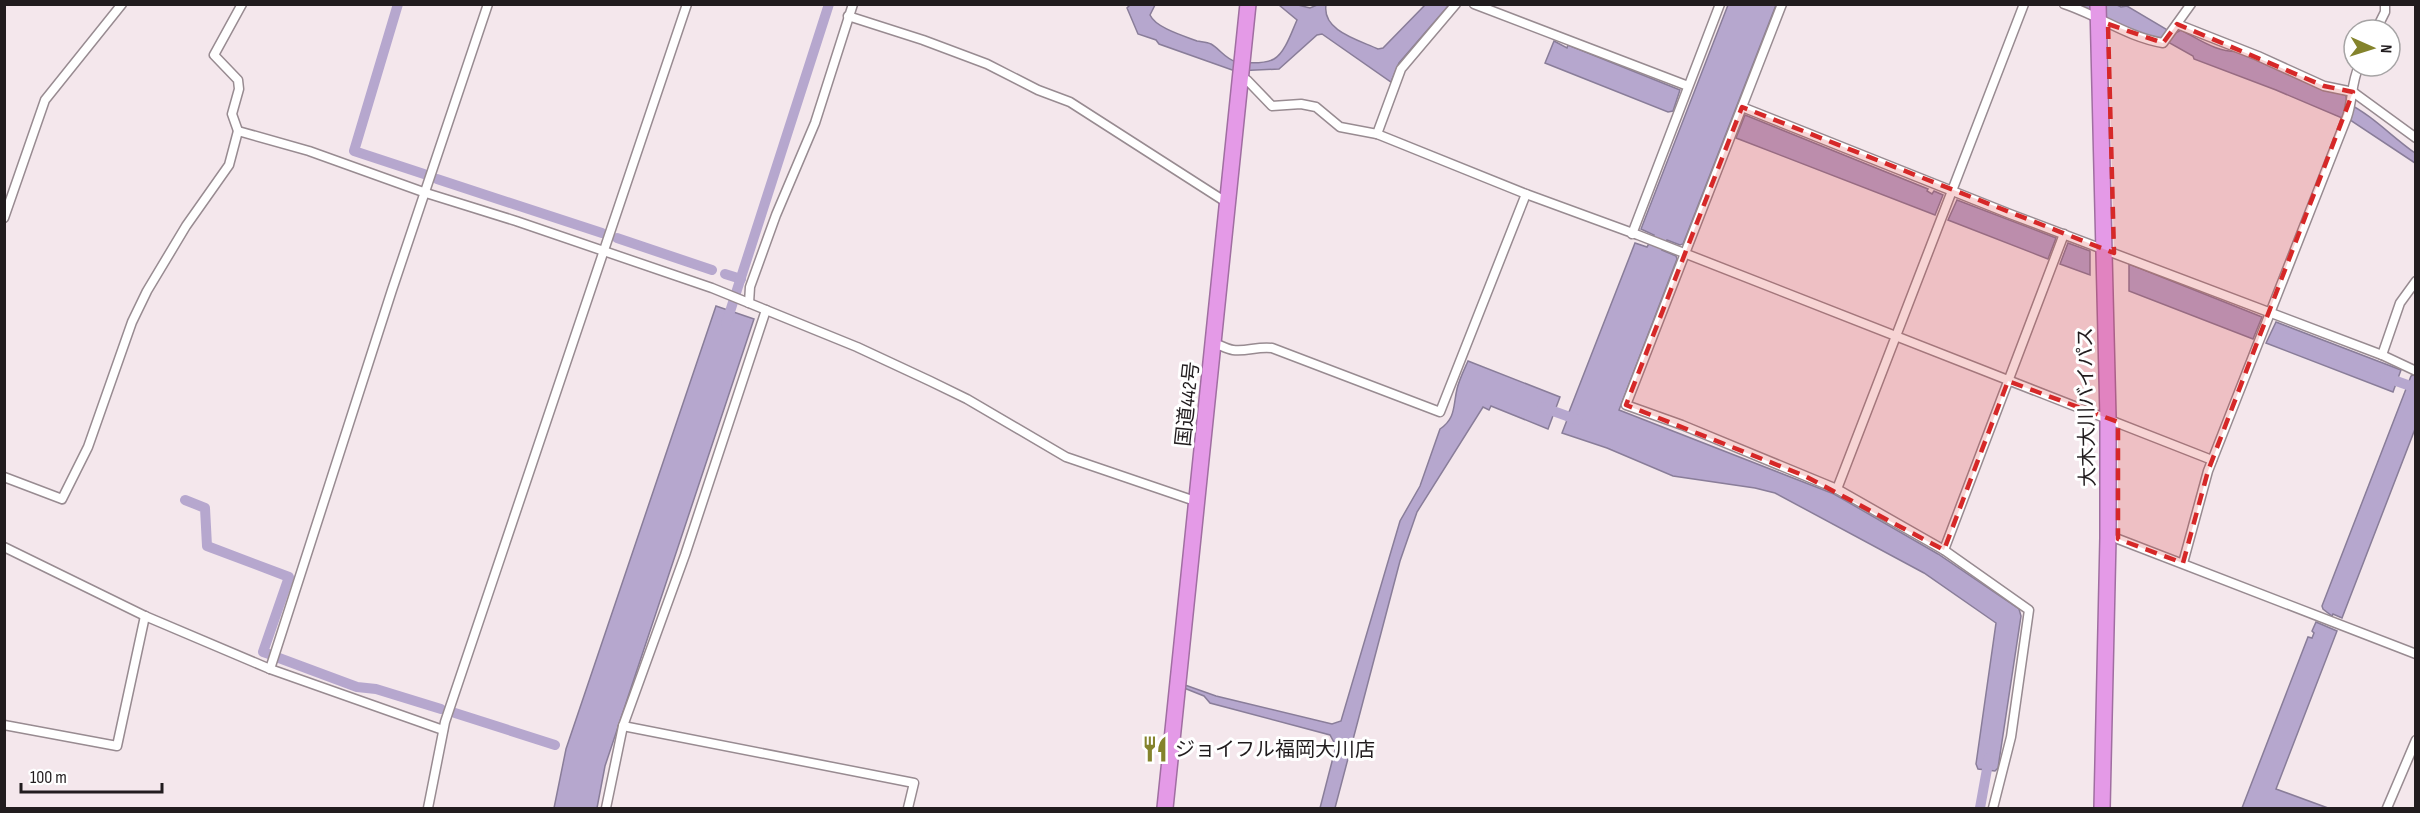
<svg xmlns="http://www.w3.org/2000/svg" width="2420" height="813" font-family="'Sofia Sans Condensed','Noto Sans JP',sans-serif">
	<rect width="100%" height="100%" fill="#f4e7ec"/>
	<g fill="#b6a7ce" stroke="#897d99" stroke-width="1.5">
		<path d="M2115,4L2121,7L2127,6L2174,34L2181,30C2200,40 2219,54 2242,51L2340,91L2346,96L2347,103C2372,115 2392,137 2415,153V163L2350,120L2351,117L2343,115L2342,118L2276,90L2194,59L2193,56L2161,38L2158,39L2133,30L2131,31L2073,5Z"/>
		<path d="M1130,5H1155L1150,15C1156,28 1184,36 1197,41C1202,42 1207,42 1211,44C1220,49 1226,60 1237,62C1247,63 1265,64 1274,59C1285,53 1292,31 1297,20L1279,5H1298L1310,8L1317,5H1326C1322,31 1359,40 1378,49L1383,48L1425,5H1449L1399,63L1391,82L1322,34L1317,35L1279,69L1235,71L1159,44L1156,40L1138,34L1127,8Z"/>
		<path d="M1728,5H1776L1683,244L1680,245L1667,240L1662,250L1676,256L1677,259L1619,410L1834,494L1938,554L2019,609L2021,616L1998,768L1995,771L1978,769L1976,764L1996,623L1924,573L1775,493L1755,488L1673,476L1607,448L1562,433L1567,420L1564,419L1567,412H1569L1635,243L1647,247L1654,235L1641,229Z"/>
		<path d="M1554,41L1567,48L1568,45L1680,90L1673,111L1668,112L1545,63Z"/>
		<path d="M1745,115L1928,189L1927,191L1932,194L1934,191L1943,195L1935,215L1736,138Z"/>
		<path d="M1957,200L2056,238L2048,259L1948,220Z"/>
		<path d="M2068,243L2090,251V275L2060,264Z"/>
		<path d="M2129,264L2262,317L2253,339L2129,291Z"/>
		<path d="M716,306L754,319L605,766L597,808H554L566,749Z"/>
		<path d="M2276,322L2401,370L2393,392L2266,343Z"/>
		<path d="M1468,361L1560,397L1548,429L1491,406L1489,410L1483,407L1417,512L1400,561L1335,808H1320L1336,746L1330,735L1210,703L1204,696L1184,688L1185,685L1216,696L1332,724L1341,721L1400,521L1420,486L1440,429C1456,418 1453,406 1457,389C1459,380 1464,370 1468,361Z"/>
		<path d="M2413,375L2416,376L2415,429L2342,618L2333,614L2332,616L2323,609L2322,606L2411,376Z"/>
		<path d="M2316,622L2337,631L2276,789L2328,808H2242L2308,637L2312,638L2314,633L2312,631Z"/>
	</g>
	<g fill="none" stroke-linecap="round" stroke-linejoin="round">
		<g stroke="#b6a7ce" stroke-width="10">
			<path d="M398,4L354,151L424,174"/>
			<path d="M437,179L602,233"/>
			<path d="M617,238L712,270"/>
			<path d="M725,274L741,279"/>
			<path d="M726,324L829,4"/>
			<path d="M2385,377L2416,388"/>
			<path d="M1542,407L1578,420"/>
			<path d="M185,500L205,508L207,546L289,577L263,652L269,654"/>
			<path d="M279,658L357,687L376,689L441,709"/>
			<path d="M455,713L555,745"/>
			<path d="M1980,808L1989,758"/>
		</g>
		<g stroke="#988b91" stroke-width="11">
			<g id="street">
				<path d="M1474,4L1688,86"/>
				<path d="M1782,4L1626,405L1682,425L1837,489L1944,550L2029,610L2011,737L1993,808"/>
				<path d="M2064,4C2098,15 2127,37 2163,43L2191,4"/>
				<path d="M848,16L923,40L987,64L1038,90L1070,102L1229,204"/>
				<path d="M2177,24L2258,56L2324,86L2353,92L2416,138"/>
				<path d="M2376,30L2385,12V4"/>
				<path d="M1239,82L1247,80L1272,106L1301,104L1316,107L1340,127L1377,134L1526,194L1638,235L2212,460"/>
				<path d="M1742,107L2010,214L2382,355L2416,371"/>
				<path d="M238,131L309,151L426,193L516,221L712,288L857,347L930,381L967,399L1066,457L1198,502"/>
				<path d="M1377,134L1401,69L1456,4"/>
				<path d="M4,218L45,100L122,4"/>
				<path d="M1632,234L1720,4"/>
				<path d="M749,303L750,287L776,215L815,123L853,4"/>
				<path d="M1214,343C1220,345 1227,349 1233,350C1246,352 1258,346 1272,348L1440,412L1526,194"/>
				<path d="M2382,355L2400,303L2416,281"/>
				<path d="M4,477L62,499L88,447L132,322L147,291L186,226L229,165L238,131L232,114L239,89L238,80L214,55L242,4"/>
				<path d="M1837,489L2024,4"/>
				<path d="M2118,539L2416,654"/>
				<path d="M4,547L145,616L270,669L443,730"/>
				<path d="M1944,550L2064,234"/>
				<path d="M2183,563L2208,471L2347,117C2353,100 2351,83 2359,66"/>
				<path d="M270,669L392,290L488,4"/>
				<path d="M4,725L117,746L145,616"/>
				<path d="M623,726L914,783L908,808"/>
				<path d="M428,808L445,722L687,4"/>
				<path d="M606,808L623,726L685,555L766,310"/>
				<path d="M2387,808L2416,740"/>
			</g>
		</g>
		<g stroke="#a06ea1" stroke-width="18">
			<g id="highway">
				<path d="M2098,4L2108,418V538L2102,808"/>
				<path d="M1165,808L1248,4"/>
			</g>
		</g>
		<use href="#street" stroke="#fff" stroke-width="8"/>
		<use href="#highway" stroke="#e49ae7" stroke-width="15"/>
	</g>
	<path fill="#d62828" fill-opacity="0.2" stroke="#d62828" stroke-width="4.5" stroke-dasharray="12 8" stroke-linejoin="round" d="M2108,24L2163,43L2177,24L2324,86L2353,92L2208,471L2183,563L2118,539V422L2008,381L1944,550L1805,476L1626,405L1742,107L2114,253Z"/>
	<defs>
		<g id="restaurant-bare" transform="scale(2.07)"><path d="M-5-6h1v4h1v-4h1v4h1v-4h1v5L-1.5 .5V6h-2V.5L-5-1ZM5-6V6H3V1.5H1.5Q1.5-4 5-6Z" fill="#84832c" stroke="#fff" stroke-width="2.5" paint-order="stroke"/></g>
	</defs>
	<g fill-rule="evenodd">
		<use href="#restaurant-bare" x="1155" y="749"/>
	</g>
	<g text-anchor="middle" stroke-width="6" stroke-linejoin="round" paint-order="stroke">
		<g font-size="20" fill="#211c1e" stroke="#fff">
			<text transform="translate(1187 404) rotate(-84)" y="7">国道442号</text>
			<text transform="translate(2086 407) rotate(-91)" y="7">大木大川バイパス</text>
		</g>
		<g font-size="20" fill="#211c1e" stroke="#fff" text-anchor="start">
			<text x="1175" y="756">ジョイフル福岡大川店</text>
		</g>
	</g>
	<rect width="2420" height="813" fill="none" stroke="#211c1e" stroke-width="12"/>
	<g transform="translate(2372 48) rotate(93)"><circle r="28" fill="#ffffff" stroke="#a6a4a5" stroke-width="1.5"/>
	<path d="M0-4.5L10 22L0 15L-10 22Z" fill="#84832c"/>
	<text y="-9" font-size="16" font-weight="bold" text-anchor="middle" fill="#211c1e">N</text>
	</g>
	<path d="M21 783v9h141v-9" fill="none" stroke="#211c1e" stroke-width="3"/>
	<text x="30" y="783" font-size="18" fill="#211c1e" stroke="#ffffff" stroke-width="4.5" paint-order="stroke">100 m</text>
</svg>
